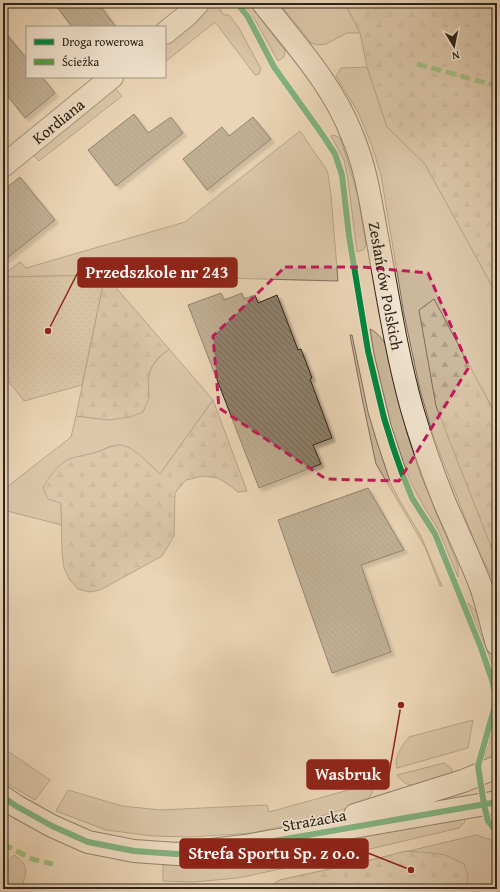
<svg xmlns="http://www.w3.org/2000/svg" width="500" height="892" font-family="'Gentium Book Plus',serif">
	<defs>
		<pattern id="forest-firs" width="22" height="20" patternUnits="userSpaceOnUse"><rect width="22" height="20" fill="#cbb79c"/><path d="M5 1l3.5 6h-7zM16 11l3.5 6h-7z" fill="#ae9d86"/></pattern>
		<pattern id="park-dots" width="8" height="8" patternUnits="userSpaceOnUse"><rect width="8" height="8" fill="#cbb79c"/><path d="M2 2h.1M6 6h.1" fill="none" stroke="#ae9d86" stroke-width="1.8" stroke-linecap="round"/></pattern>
		<pattern id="building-back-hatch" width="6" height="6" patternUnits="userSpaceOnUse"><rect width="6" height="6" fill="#8f806c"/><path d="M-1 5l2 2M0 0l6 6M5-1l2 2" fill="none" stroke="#756958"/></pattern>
		<filter id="shadow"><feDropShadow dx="3.5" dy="3.5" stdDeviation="1" flood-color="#0004"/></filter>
	</defs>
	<rect width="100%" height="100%" fill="#ebd5b7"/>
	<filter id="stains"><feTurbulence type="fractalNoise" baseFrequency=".005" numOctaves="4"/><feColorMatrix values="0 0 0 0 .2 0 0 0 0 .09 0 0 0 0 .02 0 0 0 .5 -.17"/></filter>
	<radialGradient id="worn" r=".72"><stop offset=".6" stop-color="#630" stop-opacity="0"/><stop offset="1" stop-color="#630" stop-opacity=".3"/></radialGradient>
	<g fill="#cbb79c" stroke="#7c6e5b">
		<path d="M204,3H220L221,5L220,10L224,15H229L239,28L261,69L259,74L255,75L215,22L165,62V43Z"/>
		<path d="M243,3H249L285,51L284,57L278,61L255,20Z"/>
		<path d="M279,3H345L360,33H347L326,44L318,45L311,43Z"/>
		<path d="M367,67L387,127L425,164L497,295V417L434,300L492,549L497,557V586L479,553L434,438L420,390L404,314L381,175L372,146L358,112L336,76L341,68Z"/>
		<path d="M112,85L122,96L39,161L30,151Z"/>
		<path d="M300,131L326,169L328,174L331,195L338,281L105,275L3,277V275L20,262L26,268L185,222Z"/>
		<path d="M334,135L340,138L349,165L358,197L366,245L363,250L357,252L348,180L344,160L331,136Z"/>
		<path d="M370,329C377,332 380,337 385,343L407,433L420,473L458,565V577L438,529L423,505L409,479L391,425L374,354Z"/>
		<path d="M350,335H352L368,412L376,439L391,484L400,501L421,536L442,586H440L425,547L376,464L363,403Z"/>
		<path d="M169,349L213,400L160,474L145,460L111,446L98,452L61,502L62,525L3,510V490L71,437L76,416L109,420L149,398C149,392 147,384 148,378C150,365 159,357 169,349Z"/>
		<path d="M468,603L476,611L497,663V669L494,668Z"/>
		<path d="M473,720L468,748L397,768C393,758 403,744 409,737Z"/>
		<path d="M495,720L497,721V755L483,763Z"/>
		<path d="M3,748L50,780L35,800L3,781Z"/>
		<path d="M444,763L451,768L453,774C443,777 418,787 409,785C404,783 400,779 397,775Z"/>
		<path d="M374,783C374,792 370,798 363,803L302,822L252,833L190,837L153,836L106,830L56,811L68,790L122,806L160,810L267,805L269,812Z"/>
		<path d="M464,819L465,822L459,828L336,857L238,878L194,882L163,881V865L248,859L333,842Z"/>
		<path d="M476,835L497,842V889H266L280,880L371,860Z"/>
		<path d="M14,855C28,866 27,867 23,884L27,889H3V867Z"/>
	</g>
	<g fill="url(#forest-firs)" stroke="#7c6e5b">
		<path d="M345,3H497V295L425,164L387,127L367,67L360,33Z"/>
		<path d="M105,275L169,349L158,358L151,368L148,379L149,398L143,412L130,417L109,420L76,416Z"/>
		<path d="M434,299L497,417V557L492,549L436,406L419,310Z"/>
		<path d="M213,400L247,491L238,492L232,487L218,478L203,476L186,480L175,493L174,536L162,556L100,590L90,592L78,589L69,579L64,568L62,553L61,503L48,499L43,488C48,478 56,466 67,460C76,456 88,455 97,452C104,450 113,444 121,445C136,447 149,465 160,474Z"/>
		<path d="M406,851L432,853L445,855L464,864C468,873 470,880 465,889H266L280,880L371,860Z"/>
	</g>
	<path fill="url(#park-dots)" stroke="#7c6e5b" d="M105,275L82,385L24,401L3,374V277Z"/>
	<g fill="url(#building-back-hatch)" stroke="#2c241a" filter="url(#shadow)">
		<path d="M54,3H98L116,27H72Z"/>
		<path d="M3,30L27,59V77H42L55,93L25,118L3,90Z"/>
		<path d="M134,114L148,133L171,117L183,133L116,186L88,150Z"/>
		<path d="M253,117L271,139L207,190L183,159L222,127L229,136Z"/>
		<path d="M20,177L55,220L3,261V190Z"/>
		<path d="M221,293L224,300L242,293L244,299L255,295L258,303L277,295L298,350L301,349L312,378L310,379L332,438L313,445L321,464L259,488L188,305Z"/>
		<path d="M368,488L404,550L361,565L391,652L332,673L278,520Z"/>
	</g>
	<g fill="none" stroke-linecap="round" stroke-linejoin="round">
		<g stroke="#5c5041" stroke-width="24">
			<g id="street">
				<path d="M165,33L186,16L198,3"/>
				<path id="s1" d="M3,166L112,77"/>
			</g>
		</g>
		<g stroke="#2c241a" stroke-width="24">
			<g id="secondary">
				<path id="s2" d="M263,3C295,44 333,85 352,135C367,170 371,205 378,242C388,298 397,355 412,409C421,440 432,471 444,501C456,529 469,556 480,584C487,603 491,624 497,644"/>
				<path d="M3,797L16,806L52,826L88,842L134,851L177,854L245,846L497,802"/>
				<path d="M355,815L463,781L497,767"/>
			</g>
		</g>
		<use href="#street" stroke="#f2e4d0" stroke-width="22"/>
		<use href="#secondary" stroke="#f2e4d0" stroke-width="22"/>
		<g stroke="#51a340" stroke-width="5" stroke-dasharray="10 5" stroke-linecap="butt">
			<path d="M417,64L497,86"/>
			<path d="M3,844L32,859L53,864"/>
		</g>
		<g stroke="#f2e4d0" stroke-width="8">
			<g id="cycleway">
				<path d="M237,3L248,17L274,67L322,134L335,154L342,175L349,236L368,351L384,418L393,447L402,473L412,498L435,534L481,648L493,683"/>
				<path d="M497,682L493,683L495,695L494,709L478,766L484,805L488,821L495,830L497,831"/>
				<path d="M3,797L16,806L52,826L88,842L134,851L177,854L245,846L497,802"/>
			</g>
		</g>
		<use href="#cycleway" stroke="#00873e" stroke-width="6"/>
	</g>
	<path d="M0 0H500V892H0ZM285,267H362L428,273L469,367L399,481L326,479L219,408L213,336Z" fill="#ebd5b7" fill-opacity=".55" fill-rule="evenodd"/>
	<path fill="none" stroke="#c2185b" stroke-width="3" stroke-dasharray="8 5" stroke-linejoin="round" d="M285,267H362L428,273L469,367L399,481L326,479L219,408L213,336Z"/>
	<g text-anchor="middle" stroke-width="3" stroke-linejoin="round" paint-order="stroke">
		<g font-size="16" fill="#2c241a" stroke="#f2e4d0">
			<text dy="6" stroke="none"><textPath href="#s1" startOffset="71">Kordiana</textPath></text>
			<text dy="6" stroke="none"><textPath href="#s2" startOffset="315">Zesłańców Polskich</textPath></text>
			<text transform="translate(314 820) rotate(-10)" y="6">Strażacka</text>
		</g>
	</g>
	<path fill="none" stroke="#8f2418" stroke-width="1.5" d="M48 331L78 272M401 705L389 774M411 870L368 853"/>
	<g fill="#8f2418" stroke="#f2e4d0" stroke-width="1.5">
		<circle cx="48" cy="331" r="4"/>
		<circle cx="401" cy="705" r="4"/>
		<circle cx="411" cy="870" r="4"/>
	</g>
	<g fill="#8f2418" stroke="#8f2418" stroke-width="1.5">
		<rect x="78" y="258" width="159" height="29" rx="4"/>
		<rect x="307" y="760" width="82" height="29" rx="4"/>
		<rect x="180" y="839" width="188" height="29" rx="4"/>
	</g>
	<g font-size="17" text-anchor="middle" font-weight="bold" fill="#fff">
		<text x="157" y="278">Przedszkole nr 243</text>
		<text x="348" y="780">Wasbruk</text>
		<text x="274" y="859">Strefa Sportu Sp. z o.o.</text>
	</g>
	<rect width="500" height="892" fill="none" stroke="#ebd5b7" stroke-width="16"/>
	<rect x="4" y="4" width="492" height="884" fill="none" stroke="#2c241a" stroke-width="2"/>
	<rect x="8" y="8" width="484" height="876" fill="none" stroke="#2c241a"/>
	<rect x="26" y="26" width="140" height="52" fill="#f2e4d0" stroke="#a39787"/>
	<rect x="34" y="39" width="20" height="6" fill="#00873e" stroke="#a39787"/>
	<text x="62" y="46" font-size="12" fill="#2c241a">Droga rowerowa</text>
	<rect x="34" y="59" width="20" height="6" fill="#51a340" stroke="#a39787"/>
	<text x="62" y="66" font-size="12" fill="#2c241a">Ścieżka</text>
	<g transform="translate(454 46) rotate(170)" stroke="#f2e4d0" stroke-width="3" paint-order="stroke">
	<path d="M0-3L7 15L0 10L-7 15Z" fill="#2c241a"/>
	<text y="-6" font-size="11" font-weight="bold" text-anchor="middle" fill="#2c241a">N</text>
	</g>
	<rect width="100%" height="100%" filter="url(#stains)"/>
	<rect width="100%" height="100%" fill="url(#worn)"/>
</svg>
